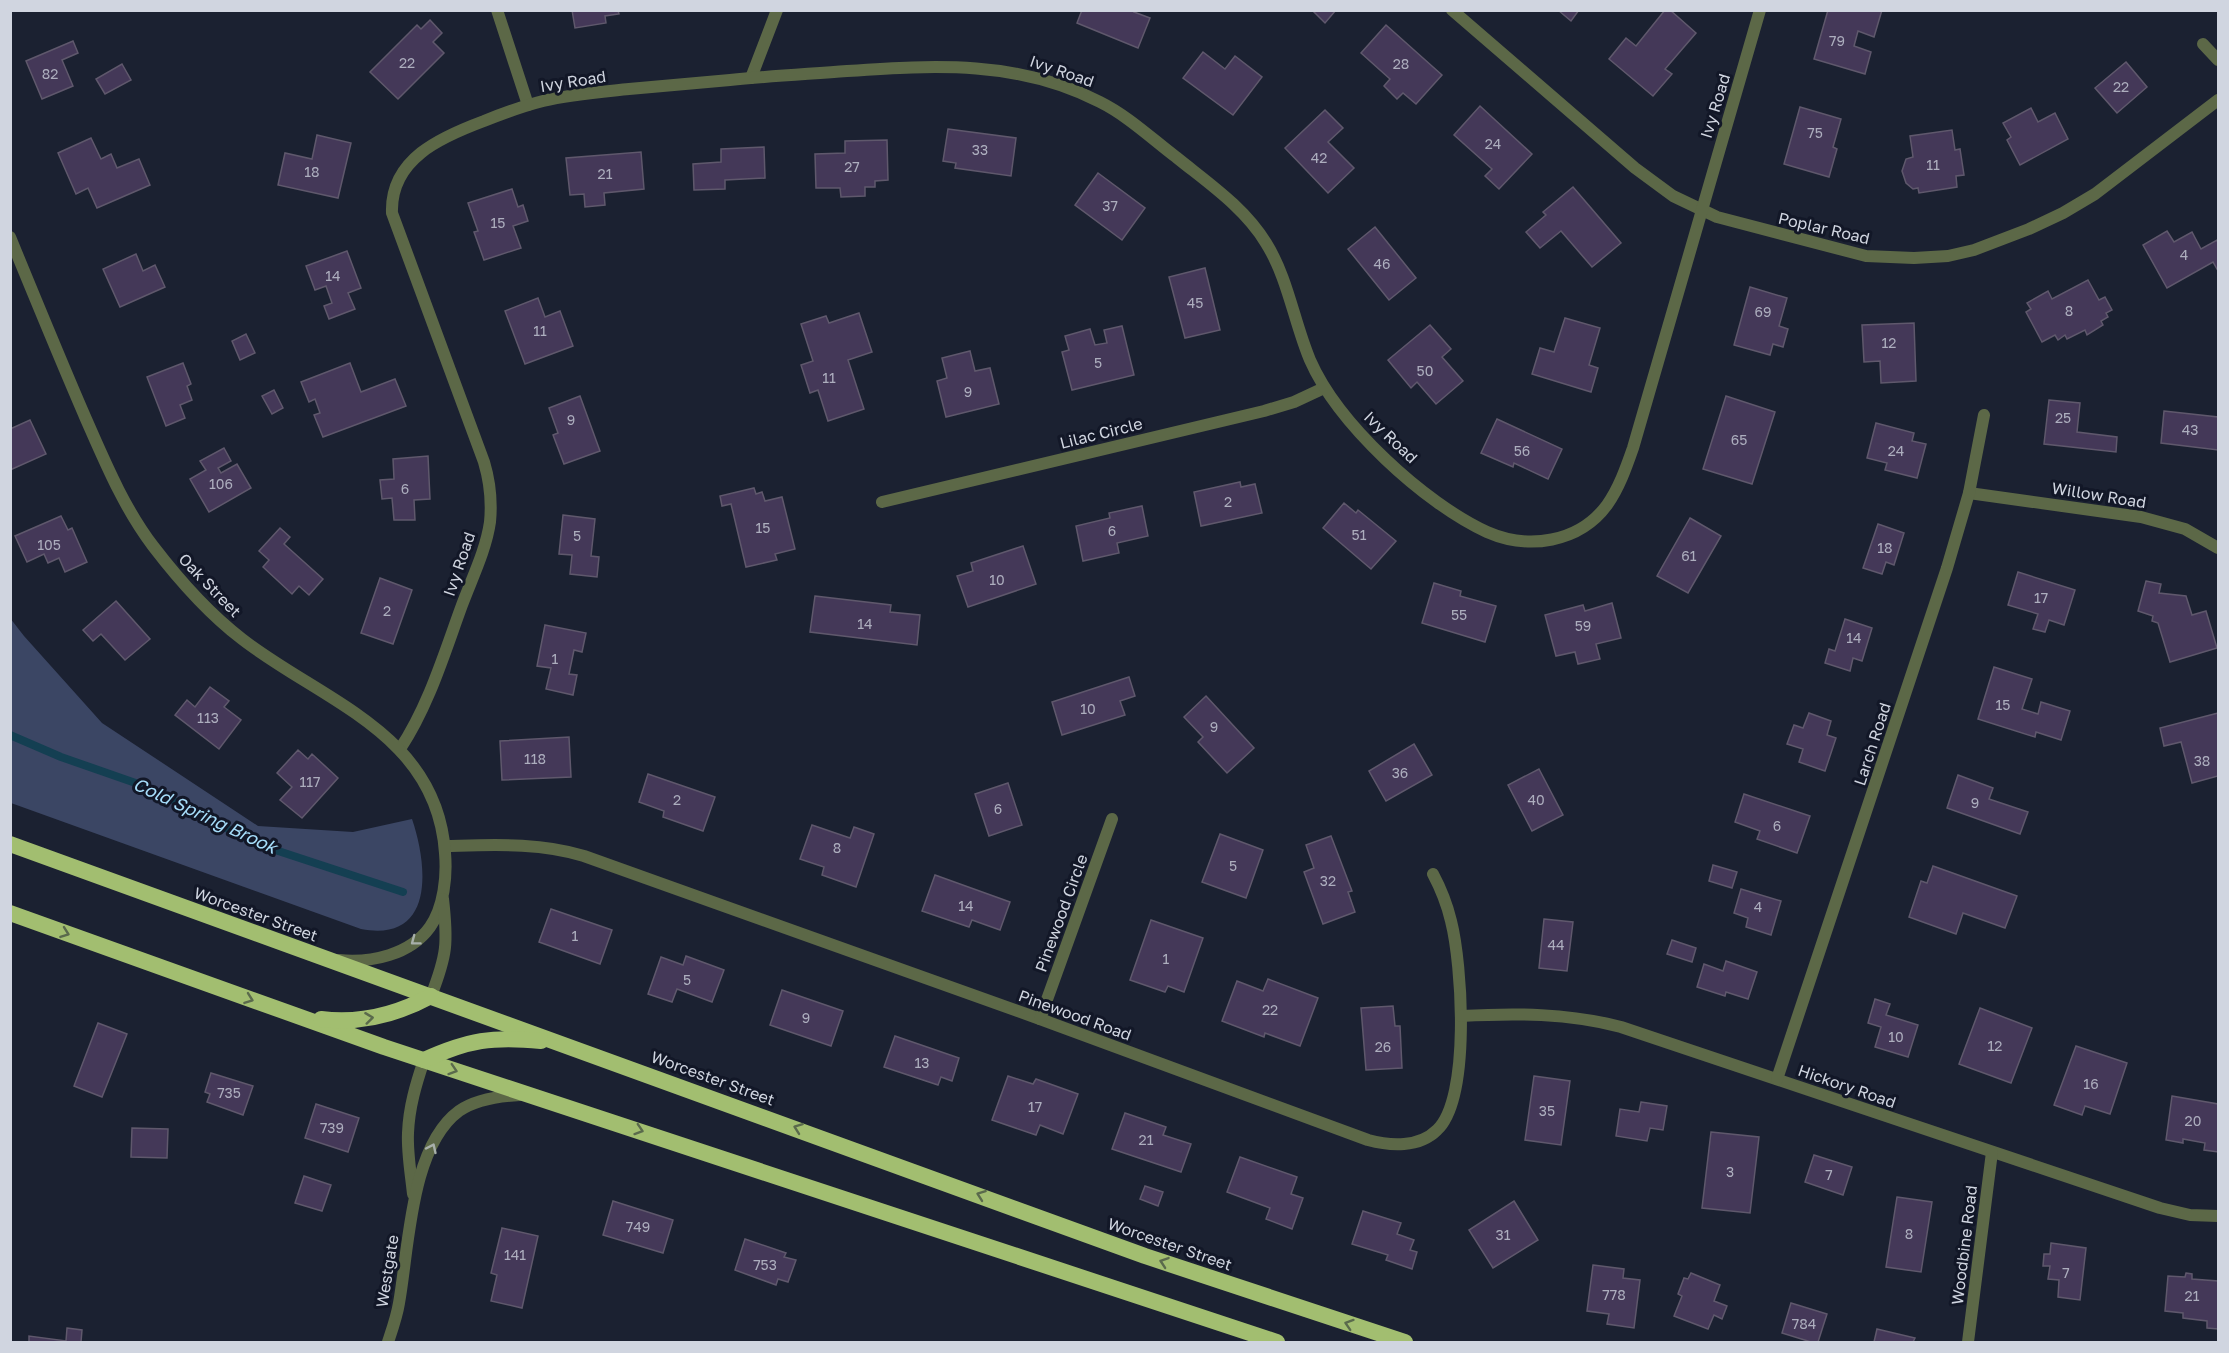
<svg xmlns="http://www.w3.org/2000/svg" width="2229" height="1353" font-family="'Golos Text',sans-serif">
	<rect width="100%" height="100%" fill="#1b2131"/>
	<path fill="#3b4664" d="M10,618L24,636L102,723L258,826L353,832L412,819C428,866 435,943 361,929L11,803Z"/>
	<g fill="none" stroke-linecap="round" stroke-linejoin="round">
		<path stroke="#143f52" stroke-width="8" d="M10,735L61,757L147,787L257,844L403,892"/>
	</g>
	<g fill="#443858" stroke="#5f586c" stroke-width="1.5">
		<path d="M572,10H618L619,14L605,16L606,23L575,28Z"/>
		<path d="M1082,10H1135L1134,12L1150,18L1138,48L1077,23Z"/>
		<path d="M1312,10H1336L1325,23Z"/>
		<path d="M1558,10H1579L1571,21Z"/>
		<path d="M1665,10H1670L1696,33L1665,69L1672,74L1653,96L1609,59L1626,38L1636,46Z"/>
		<path d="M1828,10H1882L1874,37L1858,31L1854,46L1871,52L1865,74L1814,59Z"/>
		<path d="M430,20L442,33L433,42L444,53L398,99L370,72L417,25L421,29Z"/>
		<path d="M1386,25L1442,75L1416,104L1403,93L1397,99L1384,86L1390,79L1361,53Z"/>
		<path d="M73,41L78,53L62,60L73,86L42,99L26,61Z"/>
		<path d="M1203,52L1225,69L1235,56L1262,77L1233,115L1183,78Z"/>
		<path d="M2126,62L2147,87L2117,113L2095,88Z"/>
		<path d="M122,64L131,80L105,94L96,79Z"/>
		<path d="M1480,106L1532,154L1499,189L1485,176L1492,169L1454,135Z"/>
		<path d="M1800,107L1841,119L1833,147L1837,149L1829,177L1784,164Z"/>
		<path d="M2031,108L2038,122L2055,113L2068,139L2020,165L2007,140L2011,137L2003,123Z"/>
		<path d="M1325,110L1343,128L1328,142L1354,168L1328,193L1285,148Z"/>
		<path d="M948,129L1016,138L1011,176L955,168L956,163L943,161Z"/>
		<path d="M1952,130L1955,150L1960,149L1964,175L1956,176L1957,187L1919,193L1918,188L1913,189L1906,183L1902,171L1906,159L1913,157L1910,136Z"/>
		<path d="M317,135L351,143L338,198L278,185L285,153L312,159Z"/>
		<path d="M91,138L101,159L111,154L117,168L139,159L150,185L97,208L88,188L76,194L58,153Z"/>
		<path d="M887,140L888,180L875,181V187H865V196L841,197L840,188H816L815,154L845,153V141Z"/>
		<path d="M764,147L765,178L725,180V189L694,190L693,164L721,162V149Z"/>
		<path d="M641,152L644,189L604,193L605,205L585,207L584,194L570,195L566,158Z"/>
		<path d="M1098,173L1145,208L1122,240L1075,205Z"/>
		<path d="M1573,187L1621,243L1592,267L1561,231L1540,248L1526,232L1546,215L1543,212Z"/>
		<path d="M512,189L518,207L523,205L528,221L513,226L521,248L484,260L474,232L478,231L468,203Z"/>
		<path d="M1375,227L1416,278L1389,300L1348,249Z"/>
		<path d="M2167,231L2174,242L2192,232L2201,249L2217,240L2218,243V268L2217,269L2213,262L2167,288L2143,245Z"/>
		<path d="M347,251L361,288L348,293L355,309L329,319L324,306L332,303L326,286L315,290L306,266Z"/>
		<path d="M136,254L143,271L155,265L165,287L120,307L103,269Z"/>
		<path d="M1205,268L1220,330L1185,338L1169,277Z"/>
		<path d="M2088,280L2099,300L2105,297L2112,310L2106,313L2108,317L2101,321L2103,325L2087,335L2085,330L2067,339L2065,335L2058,340L2055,335L2042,342L2026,312L2031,309L2027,303L2048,291L2052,299Z"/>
		<path d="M1750,287L1787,298L1779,326L1788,329L1783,347L1773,344L1770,355L1734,345Z"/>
		<path d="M538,298L545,317L560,311L573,346L525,364L505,311Z"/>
		<path d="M859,313L872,352L848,360L864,409L828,421L818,390L810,393L801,365L813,361L801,324L826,316L829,323Z"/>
		<path d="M1565,318L1600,328L1589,365L1598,368L1591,392L1532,374L1540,348L1554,352Z"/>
		<path d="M1914,323L1916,381L1881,383L1880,361L1864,362L1862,325Z"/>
		<path d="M1430,325L1451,349L1442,357L1463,381L1436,404L1417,382L1411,388L1388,360Z"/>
		<path d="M1122,326L1134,375L1072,390L1062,352L1069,350L1065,336L1090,329L1095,345L1107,343L1104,330Z"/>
		<path d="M246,334L255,353L240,360L232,341Z"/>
		<path d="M970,351L975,371L990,368L999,404L946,417L937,381L947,378L942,358Z"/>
		<path d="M183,363L191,384L187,386L192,400L180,405L185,418L166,426L147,377Z"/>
		<path d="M350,363L361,392L395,379L406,406L323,437L314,415L320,413L315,399L309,402L301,382Z"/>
		<path d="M274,390L283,408L272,414L262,396Z"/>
		<path d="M580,396L600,451L564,464L553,435L558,433L549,408Z"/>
		<path d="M1726,396L1775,412L1752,484L1703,469Z"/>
		<path d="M2049,400L2080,403L2077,432L2117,437L2116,452L2044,444Z"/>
		<path d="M2164,411L2218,417V450L2161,443Z"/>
		<path d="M1497,419L1562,449L1548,479L1514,463L1513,467L1481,453Z"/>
		<path d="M30,420L46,454L10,470V429Z"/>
		<path d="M1876,423L1914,433L1912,441L1926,444L1917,478L1885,470L1887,463L1867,458Z"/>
		<path d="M224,448L231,461L218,468L221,473L237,464L251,488L209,512L190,479L206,470L200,461Z"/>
		<path d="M428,456L430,499L414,500L415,520H394L392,498L382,499L380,480L394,479L393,459Z"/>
		<path d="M1240,482L1241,487L1255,484L1262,513L1201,526L1194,492Z"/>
		<path d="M754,488L756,494L762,492L765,501L782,497L795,549L775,554L777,560L746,567L731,504L722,506L720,496Z"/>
		<path d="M1344,503L1356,513L1358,510L1396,541L1371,569L1323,528Z"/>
		<path d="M1142,506L1148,536L1117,543L1119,553L1083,561L1076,526L1110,518L1109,513Z"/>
		<path d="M563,515L595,519L591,556L599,557L597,577L570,574L572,555L559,554Z"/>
		<path d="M61,516L68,530L72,528L87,562L65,572L59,558L48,563L44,554L27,562L15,536Z"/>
		<path d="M1690,518L1721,536L1688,593L1657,576Z"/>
		<path d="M1878,524L1904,533L1894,565L1886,562L1882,574L1863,568Z"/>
		<path d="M280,528L290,537L284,544L323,579L309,595L299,586L292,594L263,567L269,560L259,551Z"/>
		<path d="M1023,546L1036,584L968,607L957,576L973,571L971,563Z"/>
		<path d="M2018,572L2075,590L2064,625L2049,620L2045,632L2033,629L2038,614L2008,605Z"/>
		<path d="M380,578L412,590L393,644L361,633Z"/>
		<path d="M2146,581L2161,584L2159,593L2186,596L2192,615L2206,611L2217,648L2170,662L2158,623L2152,621L2153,616L2138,611Z"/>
		<path d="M1434,583L1461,591L1460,596L1496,606L1485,642L1422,623Z"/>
		<path d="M815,596L891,605L890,612L920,615L917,645L810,632Z"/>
		<path d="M116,601L150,639L125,660L101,634L93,641L83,630Z"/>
		<path d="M1612,603L1621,638L1596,644L1600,659L1578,664L1575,652L1556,656L1545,615L1583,605L1585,611Z"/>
		<path d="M1845,619L1872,628L1862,661L1853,658L1850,671L1825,663L1829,649L1835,651Z"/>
		<path d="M545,625L586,633L582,652L574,650L569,674L577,675L573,695L546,689L551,668L537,666Z"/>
		<path d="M1994,667L2032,679L2022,709L2038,714L2041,702L2070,711L2061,740L2036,732L2035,737L1978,719Z"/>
		<path d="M1129,677L1135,696L1120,701L1125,715L1062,735L1052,702Z"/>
		<path d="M210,687L229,701L224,707L241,720L219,749L175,715L187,700L195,707Z"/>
		<path d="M1206,696L1254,748L1227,773L1198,742L1203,737L1184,717Z"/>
		<path d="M1809,713L1831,721L1827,735L1836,738L1825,771L1799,762L1803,749L1787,744L1794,725L1803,728Z"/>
		<path d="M2218,713V776L2192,783L2181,742L2164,746L2160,728Z"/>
		<path d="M569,737L571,777L502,780L500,741Z"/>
		<path d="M1414,744L1432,775L1386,801L1369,771Z"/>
		<path d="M298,750L308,759L312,754L338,778L302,818L280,800L292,787L277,773Z"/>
		<path d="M1539,769L1563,815L1532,831L1508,785Z"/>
		<path d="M648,774L715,797L703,831L663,817L664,811L639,802Z"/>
		<path d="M1958,775L1993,788L1989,799L2028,812L2020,834L1947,808Z"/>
		<path d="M1008,783L1022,825L989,836L975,794Z"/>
		<path d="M1744,794L1810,816L1797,853L1757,839L1760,831L1735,822Z"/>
		<path d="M812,825L850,838L854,827L874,834L856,887L822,875L824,867L800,859Z"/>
		<path d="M1220,834L1263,850L1246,898L1202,882Z"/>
		<path d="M1331,836L1352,891L1348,892L1355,912L1323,924L1304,872L1314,868L1306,845Z"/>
		<path d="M1713,865L1737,872L1732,888L1709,881Z"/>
		<path d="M1933,866L2017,896L2005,928L1963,913L1956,934L1909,917L1921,881L1927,883Z"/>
		<path d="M935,875L1010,902L1000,930L972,920L969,927L922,911Z"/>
		<path d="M1741,889L1781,901L1771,935L1746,927L1748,918L1734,913Z"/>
		<path d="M551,909L612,930L600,964L539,942Z"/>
		<path d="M1544,919L1573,922L1567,971L1539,968Z"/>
		<path d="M1151,920L1203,938L1184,992L1168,986L1165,992L1130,980Z"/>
		<path d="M1672,940L1696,948L1692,962L1667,954Z"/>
		<path d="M686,956L724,970L712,1002L677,989L672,1002L648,994L661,957L683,965Z"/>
		<path d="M1726,961L1757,972L1748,999L1726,992L1725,996L1697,987L1704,964L1723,971Z"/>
		<path d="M1268,979L1318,998L1300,1046L1265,1033L1264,1037L1222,1021L1237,981L1263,991Z"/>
		<path d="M782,990L843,1011L831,1046L770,1025Z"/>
		<path d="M1875,999L1890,1004L1886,1015L1918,1025L1908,1057L1875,1047L1881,1027L1868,1023Z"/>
		<path d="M1393,1006L1395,1026H1400L1402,1068L1366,1070L1361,1008Z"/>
		<path d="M1980,1008L2032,1028L2011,1083L1959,1064Z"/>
		<path d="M98,1023L127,1034L102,1097L74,1086Z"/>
		<path d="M895,1036L959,1058L952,1081L941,1077L938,1085L884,1067Z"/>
		<path d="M2076,1046L2127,1063L2110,1114L2085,1106L2082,1115L2054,1105Z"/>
		<path d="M211,1073L253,1086L243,1115L207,1102L210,1094L205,1092Z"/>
		<path d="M1008,1076L1033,1084L1036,1079L1078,1094L1063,1134L1040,1125L1036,1135L992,1120Z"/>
		<path d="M1534,1076L1570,1081L1561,1145L1525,1140Z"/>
		<path d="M2172,1096L2218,1104V1152L2204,1150L2205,1143L2183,1139V1143L2166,1140Z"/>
		<path d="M1641,1102L1667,1106L1663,1130L1650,1128L1647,1141L1616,1136L1620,1109L1639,1112Z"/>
		<path d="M316,1104L359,1118L348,1152L305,1138Z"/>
		<path d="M1125,1113L1166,1127L1163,1135L1191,1144L1181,1172L1112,1149Z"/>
		<path d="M132,1128L168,1129L167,1158L131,1157Z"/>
		<path d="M1711,1132L1759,1137L1750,1213L1702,1208Z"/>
		<path d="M1814,1155L1852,1167L1843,1195L1805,1182Z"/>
		<path d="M1240,1157L1297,1177L1291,1194L1303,1198L1292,1229L1266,1219L1270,1208L1227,1192Z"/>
		<path d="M304,1176L331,1185L322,1211L295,1203Z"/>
		<path d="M1145,1186L1163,1192L1158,1206L1140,1199Z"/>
		<path d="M1897,1197L1932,1202L1921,1272L1886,1267Z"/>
		<path d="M613,1201L673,1220L663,1253L603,1235Z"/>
		<path d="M1514,1201L1538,1240L1493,1268L1469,1230Z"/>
		<path d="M1363,1211L1401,1223L1397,1234L1414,1240L1410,1250L1417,1252L1412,1269L1386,1260L1388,1255L1352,1244Z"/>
		<path d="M502,1228L538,1236L522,1308L491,1301L497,1275L491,1273Z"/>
		<path d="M745,1239L786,1253L784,1257L796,1260L788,1282L778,1279L776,1285L735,1270Z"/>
		<path d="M2051,1243L2086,1248L2080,1300L2058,1297L2059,1280L2048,1279L2050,1266H2043L2044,1254H2050Z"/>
		<path d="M1593,1265L1624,1269L1623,1278L1640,1280L1634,1328L1607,1324L1609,1314L1587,1311Z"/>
		<path d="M1691,1273L1720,1285L1714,1301L1727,1306L1722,1319L1714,1315L1708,1329L1674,1316L1682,1296L1678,1294L1684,1278L1688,1279Z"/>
		<path d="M2186,1273L2192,1274V1279L2218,1281V1329L2207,1328V1321L2183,1318V1313L2165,1311L2168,1276L2185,1277Z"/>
		<path d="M1791,1303L1827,1314L1818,1342H1811L1782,1333Z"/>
		<path d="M67,1328L82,1330L81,1342H29V1336L66,1341Z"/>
		<path d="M1877,1329L1915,1338L1913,1342H1874Z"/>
	</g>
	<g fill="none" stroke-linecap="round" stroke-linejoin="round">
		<g stroke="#5c6847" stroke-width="12">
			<path d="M497,10L528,105"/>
			<path d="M1452,10L1635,168L1673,196L1717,217L1866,256L1914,258L1948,256L1974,250L2029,229L2063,213L2095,194L2218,100"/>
			<path d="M2203,44L2218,60"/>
			<path d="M751,78L777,10"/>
			<path d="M1969,493L2141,517L2185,529L2218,548"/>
			<path d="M882,502L1264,411L1294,402L1324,388"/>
			<path d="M400,749C429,705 444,654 462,605C472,578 486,550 490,522C492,501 490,482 484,462L392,213C390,159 441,137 484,121C504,113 523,106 543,101C571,94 600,92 629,89C663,86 696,83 730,80C769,76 808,74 847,71C935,65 1019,60 1100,102C1128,116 1151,138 1176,157C1208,183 1244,207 1266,243C1288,278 1294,322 1310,360C1338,424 1424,503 1487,532C1528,550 1579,543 1607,505C1619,488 1626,468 1633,448L1760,10"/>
			<path d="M445,846C491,845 539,842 584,856L1040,1019L1368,1140C1390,1146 1419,1148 1437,1130C1471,1098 1462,964 1451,921C1447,904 1441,889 1433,874"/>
			<path d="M1461,1016C1515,1013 1568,1013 1621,1027L2160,1208L2190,1215L2218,1216"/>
			<path d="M1040,1019L1112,819"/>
			<path d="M1777,1079L1947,568L1969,493L1984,415"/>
			<path d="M1968,1342L1992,1152"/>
		</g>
		<g stroke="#5c6847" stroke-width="12">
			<path d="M10,237C35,298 60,359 86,419C105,462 124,508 153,546C179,580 208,613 242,639C322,701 437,733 445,853C447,876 444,907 430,927C410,955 371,963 339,960"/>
			<path d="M431,996C447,955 448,943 443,899"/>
			<path d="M413,1194C411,1174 407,1153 408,1133C409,1107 416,1084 424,1060"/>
			<path d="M388,1342C392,1330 397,1316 399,1303C409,1248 410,1147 459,1111C476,1099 500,1096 520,1095"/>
		</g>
		<g stroke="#a2be70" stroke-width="16">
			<path d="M10,844L1145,1256L1405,1342"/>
			<path d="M10,913L384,1047L1277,1342"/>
			<path d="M321,1019C361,1024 396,1015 431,996"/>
			<path d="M424,1060C468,1040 493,1036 541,1041"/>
		</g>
	</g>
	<defs><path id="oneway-chevron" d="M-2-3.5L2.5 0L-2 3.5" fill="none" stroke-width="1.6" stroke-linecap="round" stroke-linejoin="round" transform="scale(1.5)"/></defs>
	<g stroke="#5a6a4c">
		<use href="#oneway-chevron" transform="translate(65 933) rotate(20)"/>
		<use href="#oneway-chevron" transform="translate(249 999) rotate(20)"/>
		<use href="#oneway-chevron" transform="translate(369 1018) rotate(-7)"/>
		<use href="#oneway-chevron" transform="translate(453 1070) rotate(18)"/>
		<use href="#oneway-chevron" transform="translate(798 1128) rotate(-160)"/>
		<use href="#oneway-chevron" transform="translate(639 1130) rotate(18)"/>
		<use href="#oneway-chevron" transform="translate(981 1195) rotate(-160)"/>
		<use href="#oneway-chevron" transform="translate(1164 1262) rotate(-161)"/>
		<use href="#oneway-chevron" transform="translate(1349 1324) rotate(-162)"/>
	</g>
	<g stroke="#a7afaa">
		<use href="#oneway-chevron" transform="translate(415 941) rotate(143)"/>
		<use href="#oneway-chevron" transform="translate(432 1148) rotate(-65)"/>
	</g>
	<g text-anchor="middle" stroke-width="6" stroke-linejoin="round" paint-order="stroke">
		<g font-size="14" fill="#adaebe">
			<text x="1837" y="46">79</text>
			<text x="407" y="68">22</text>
			<text x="1401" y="69">28</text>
			<text x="50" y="79">82</text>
			<text x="2121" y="92">22</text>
			<text x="1815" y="138">75</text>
			<text x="1493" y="149">24</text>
			<text x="980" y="155">33</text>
			<text x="1319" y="163">42</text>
			<text x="1933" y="170">11</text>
			<text x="852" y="172">27</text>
			<text x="312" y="177">18</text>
			<text x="605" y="179">21</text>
			<text x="1110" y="211">37</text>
			<text x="498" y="228">15</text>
			<text x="2184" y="260">4</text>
			<text x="1382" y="269">46</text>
			<text x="333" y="281">14</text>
			<text x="1195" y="308">45</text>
			<text x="2069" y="316">8</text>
			<text x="1763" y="317">69</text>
			<text x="540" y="336">11</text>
			<text x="1889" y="348">12</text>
			<text x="1098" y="368">5</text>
			<text x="1425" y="376">50</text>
			<text x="829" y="383">11</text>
			<text x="968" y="397">9</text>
			<text x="2063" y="423">25</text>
			<text x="571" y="425">9</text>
			<text x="2190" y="435">43</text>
			<text x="1739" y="445">65</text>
			<text x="1522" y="456">56</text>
			<text x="1896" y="456">24</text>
			<text x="221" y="489">106</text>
			<text x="405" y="494">6</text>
			<text x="1228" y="507">2</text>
			<text x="763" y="533">15</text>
			<text x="1112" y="536">6</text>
			<text x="1359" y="540">51</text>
			<text x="577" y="541">5</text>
			<text x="49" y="550">105</text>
			<text x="1885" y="553">18</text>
			<text x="1689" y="561">61</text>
			<text x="997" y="585">10</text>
			<text x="2041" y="603">17</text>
			<text x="387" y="616">2</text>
			<text x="1459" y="620">55</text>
			<text x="865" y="629">14</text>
			<text x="1583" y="631">59</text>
			<text x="1854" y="643">14</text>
			<text x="555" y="664">1</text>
			<text x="2003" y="710">15</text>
			<text x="1088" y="714">10</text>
			<text x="208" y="723">113</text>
			<text x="1214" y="732">9</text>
			<text x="535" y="764">118</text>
			<text x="2202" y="766">38</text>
			<text x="1400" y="778">36</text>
			<text x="310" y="787">117</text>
			<text x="677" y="805">2</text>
			<text x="1536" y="805">40</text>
			<text x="1975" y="808">9</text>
			<text x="998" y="814">6</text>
			<text x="1777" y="831">6</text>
			<text x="837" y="853">8</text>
			<text x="1233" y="871">5</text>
			<text x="1328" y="886">32</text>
			<text x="966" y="911">14</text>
			<text x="1758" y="912">4</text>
			<text x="575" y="941">1</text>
			<text x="1556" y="950">44</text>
			<text x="1166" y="964">1</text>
			<text x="687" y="985">5</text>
			<text x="1270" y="1015">22</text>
			<text x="806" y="1023">9</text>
			<text x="1896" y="1042">10</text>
			<text x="1995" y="1051">12</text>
			<text x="1383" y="1052">26</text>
			<text x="922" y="1068">13</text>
			<text x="2091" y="1089">16</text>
			<text x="229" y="1098">735</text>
			<text x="1035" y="1112">17</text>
			<text x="1547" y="1116">35</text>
			<text x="2193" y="1126">20</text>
			<text x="332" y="1133">739</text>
			<text x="1146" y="1145">21</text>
			<text x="1730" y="1177">3</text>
			<text x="1829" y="1180">7</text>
			<text x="638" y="1232">749</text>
			<text x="1909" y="1239">8</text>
			<text x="1503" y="1240">31</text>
			<text x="515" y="1260">141</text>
			<text x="765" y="1270">753</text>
			<text x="2066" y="1278">7</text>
			<text x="1614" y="1300">778</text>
			<text x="2192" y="1301">21</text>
			<text x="1804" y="1329">784</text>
		</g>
		<g font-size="16" fill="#d0d5e0" stroke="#121727">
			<text transform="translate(1062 71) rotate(19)" y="6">Ivy Road</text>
			<text transform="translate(573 81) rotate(-9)" y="6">Ivy Road</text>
			<text transform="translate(1715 106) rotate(-73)" y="6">Ivy Road</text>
			<text transform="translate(1824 228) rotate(13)" y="6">Poplar Road</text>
			<text transform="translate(1101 433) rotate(-14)" y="6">Lilac Circle</text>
			<text transform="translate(1391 437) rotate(44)" y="6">Ivy Road</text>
			<text transform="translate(2099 495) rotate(9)" y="6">Willow Road</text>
			<text transform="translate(459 564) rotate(-71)" y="6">Ivy Road</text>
			<text transform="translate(210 585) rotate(46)" y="6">Oak Street</text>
			<text transform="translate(1872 744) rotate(-72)" y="6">Larch Road</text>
			<text transform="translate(1061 913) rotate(-70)" y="6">Pinewood Circle</text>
			<text transform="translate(256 914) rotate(20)" y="6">Worcester Street</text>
			<text transform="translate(1075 1015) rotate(20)" y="6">Pinewood Road</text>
			<text transform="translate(713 1078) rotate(20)" y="6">Worcester Street</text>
			<text transform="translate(1847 1086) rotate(19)" y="6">Hickory Road</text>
			<text transform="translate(1170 1244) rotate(19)" y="6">Worcester Street</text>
			<text transform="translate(1964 1245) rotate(-83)" y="6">Woodbine Road</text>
			<text transform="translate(387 1271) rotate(-81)" y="6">Westgate</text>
		</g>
		<g font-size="18" font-style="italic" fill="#a6ddfa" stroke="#121727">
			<text transform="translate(205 816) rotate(25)" y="6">Cold Spring Brook</text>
		</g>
	</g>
	<rect width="2229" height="1353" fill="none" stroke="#d0d5e0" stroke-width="24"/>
</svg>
